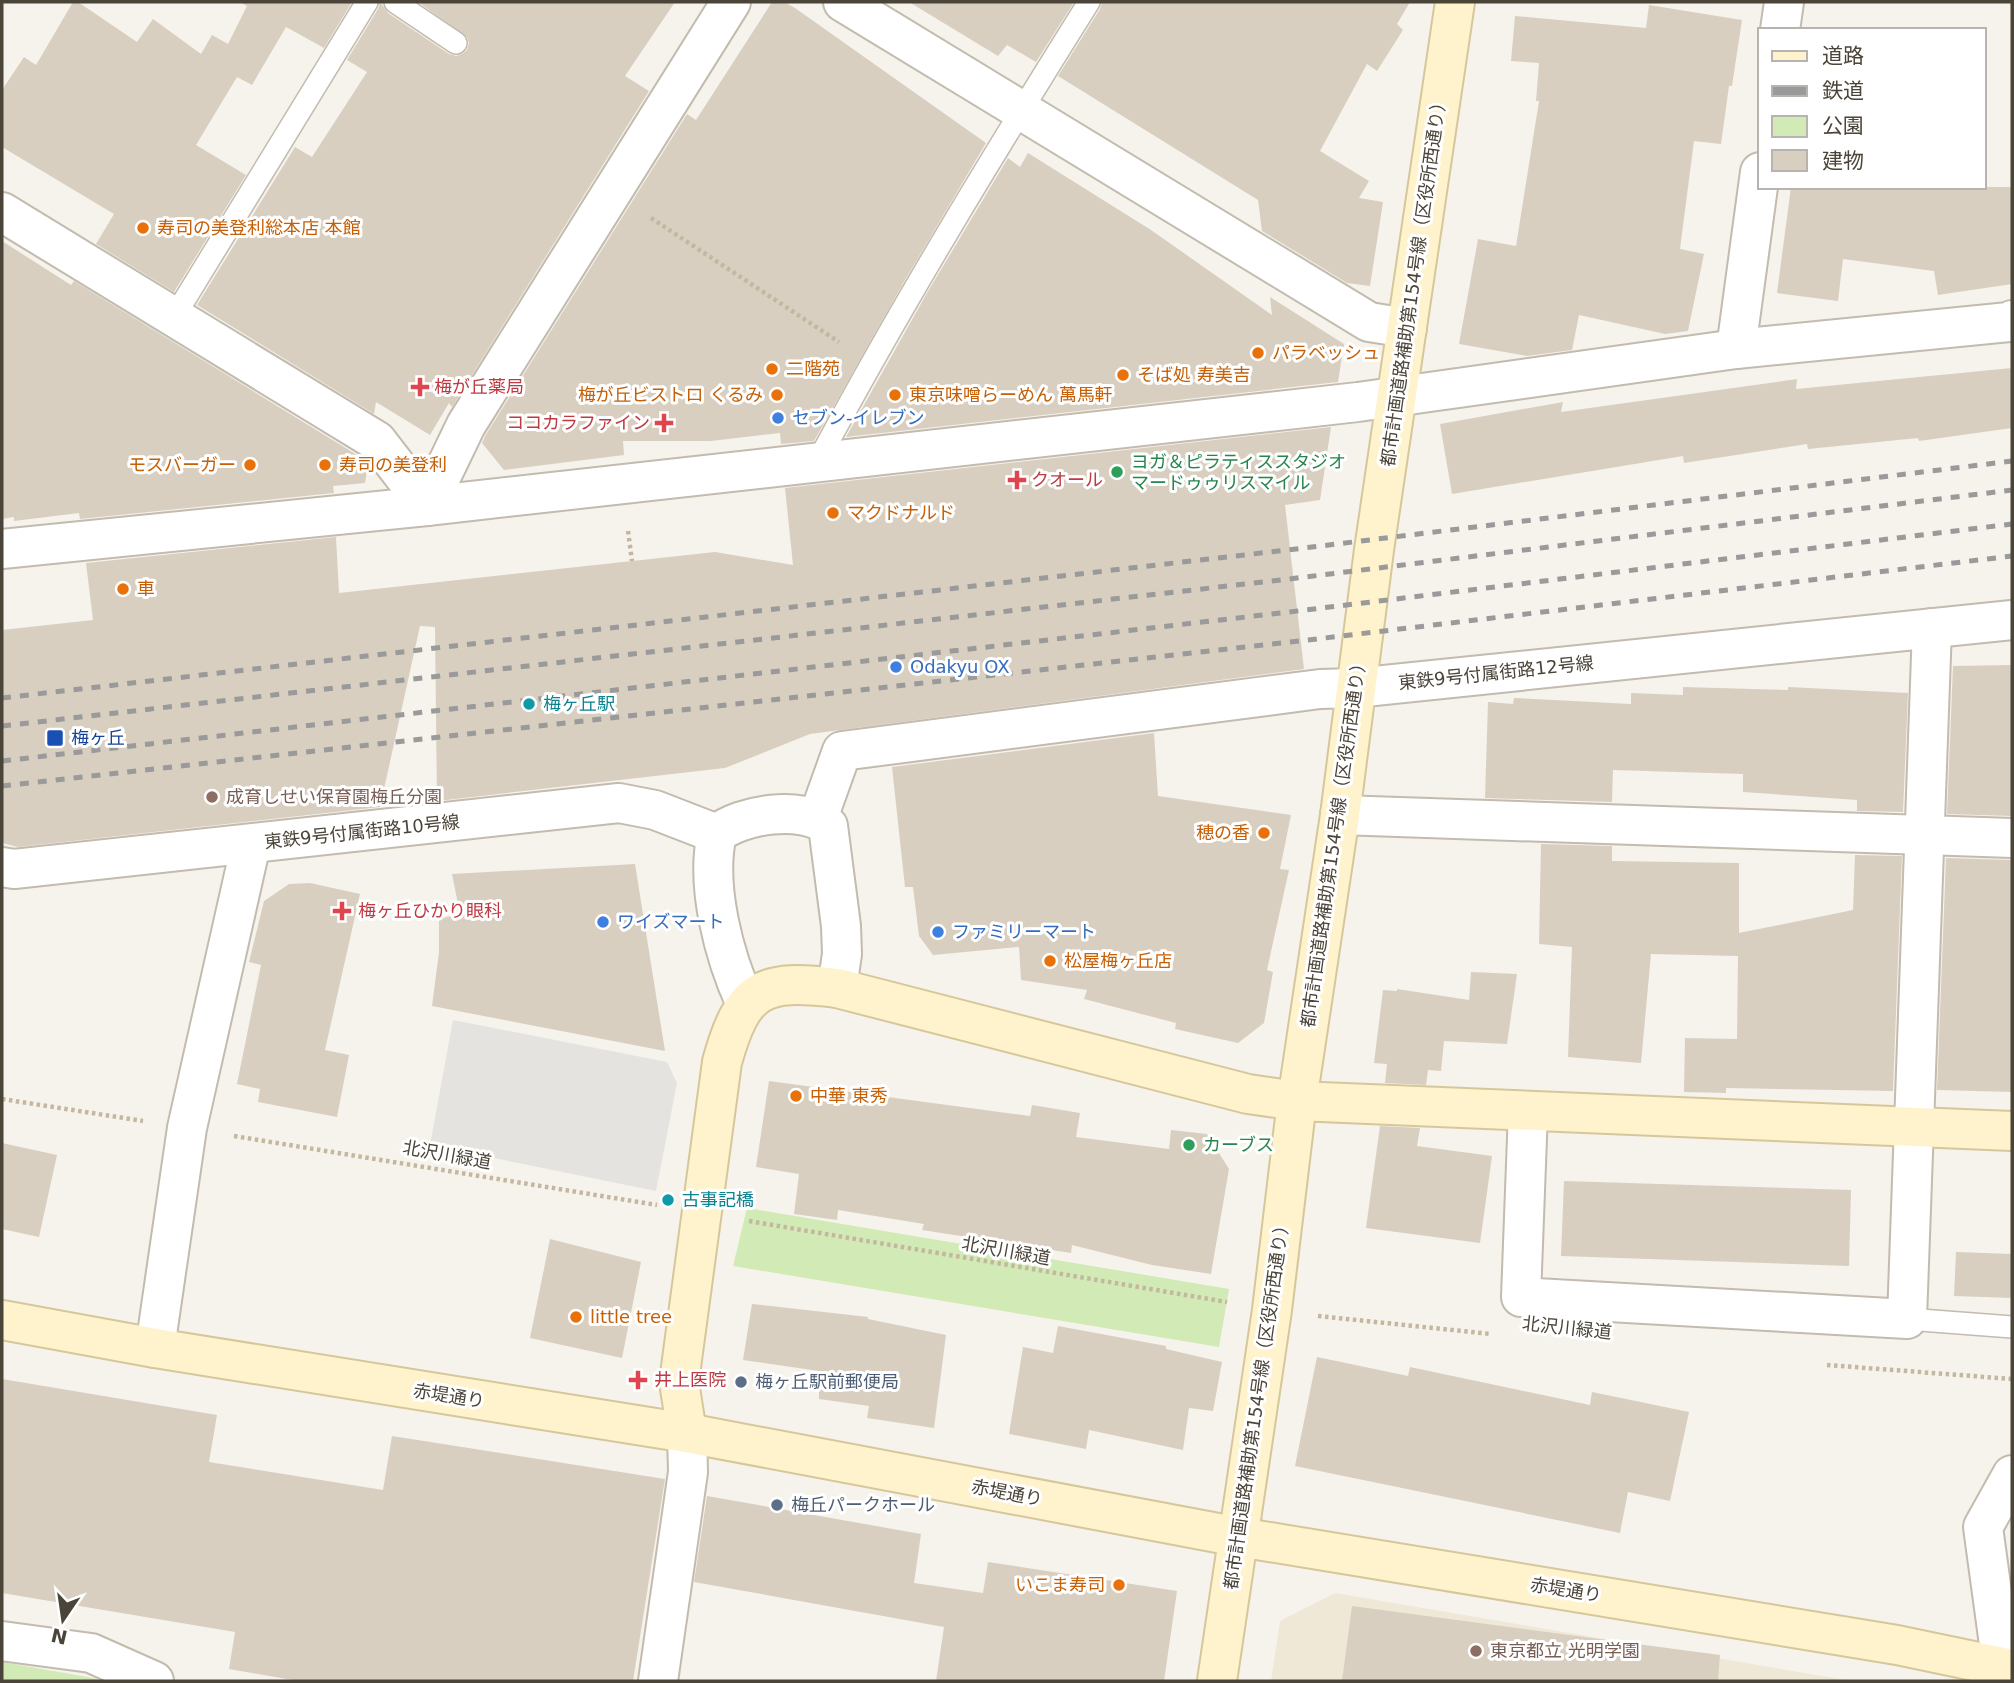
<svg xmlns="http://www.w3.org/2000/svg" width="2014" height="1683" font-family="'DejaVu Sans','Noto Sans JP',sans-serif">
	<rect width="100%" height="100%" fill="#f6f3ec"/>
	<path fill="#efe8d6" d="M1335,1593L1852,1681H1271L1280,1621Z"/>
	<g fill="#d2eab5">
		<path d="M747,1208L1229,1289L1219,1347L733,1266Z"/>
		<path d="M2,1662L93,1678L101,1681H2Z"/>
	</g>
	<path fill="#e5e3e0" d="M453,1020L667,1062L677,1083L656,1191L430,1145Z"/>
	<g fill="#d8cfc1">
		<path d="M73,2H78L137,42L153,19L201,54L212,35L228,44L247,6L240,2H352L324,48L286,27L252,85L237,77L196,145L246,175L174,292L96,244L114,214L2,147V90L24,57L36,65Z"/>
		<path d="M380,2L388,13L449,54L456,56L462,54L467,50L469,43L467,37L418,2H675L625,76L649,91L452,407L449,403L430,435L376,402L374,414L197,305L295,147L312,157L367,72L347,60L378,9Z"/>
		<path d="M772,2H784L795,8L986,143L905,280L814,441L781,444L780,433L711,441H623L624,455L504,470L482,443L485,436L687,114L696,120Z"/>
		<path d="M909,2H1074L1036,62L1007,45L998,56Z"/>
		<path d="M1102,2H1410L1397,24L1403,30L1377,71L1367,64L1320,151L1369,181L1359,198L1383,202L1370,286L1347,283L1262,231L1258,200L1058,76L1100,9Z"/>
		<path d="M1649,5L1742,20L1732,86H1729L1721,144L1694,141L1680,249L1704,254L1688,331L1665,334L1579,315L1572,350L1527,356L1459,344L1478,239L1516,246L1539,101H1536L1539,63L1511,61L1515,16L1646,28Z"/>
		<path d="M1028,153L1151,230L1272,315L1270,297L1344,344L1338,382L846,437L927,293L1008,158L1020,167Z"/>
		<path d="M1791,187H1905L1922,190L1938,187H2012V284L1938,295L1934,271L1843,259L1838,301L1777,293Z"/>
		<path d="M2,241L71,285L74,281L362,458L368,465L365,483L333,486L334,493L80,519L79,513L14,521V517L2,519Z"/>
		<path d="M2012,368V428L1919,441L1918,438L1808,449L1807,444L1684,463L1683,456L1452,494L1440,424L1563,402L1561,412L1797,379L1796,389Z"/>
		<path d="M1331,427L1320,500L1285,505L1304,669L810,734L725,768L437,801L435,627L420,626L380,807L18,847L2,843V630L93,620L86,563L336,537L339,593L715,552L793,565L785,488Z"/>
		<path d="M2012,665V816L1947,814L1953,666Z"/>
		<path d="M1683,687L1788,690V687L1908,693L1903,812L1857,811V800L1743,792V774L1613,770L1612,802L1485,798L1488,702L1513,704L1514,698L1631,704V693L1683,695Z"/>
		<path d="M1154,733L1158,796L1291,815L1280,869L1289,870L1267,970L1273,972L1264,1023L1238,1043L1175,1029L1176,1023L1084,999L1087,990L1021,980L1019,947L933,955L919,936L913,887H905L892,767Z"/>
		<path d="M1541,844L1612,846V861L1739,863V933L1853,910L1855,855L1902,856L1893,1091L1726,1088V1093L1684,1092L1685,1038L1737,1039L1738,956L1651,954L1641,1063L1568,1057L1572,947L1539,944Z"/>
		<path d="M1946,858L2012,860V1092L1937,1090Z"/>
		<path d="M635,864L665,1051L432,1006L439,952V919L460,914L452,874Z"/>
		<path d="M310,883L360,894L325,1050L349,1055L337,1117L258,1102L260,1089L237,1084L261,965L249,962L264,901L289,884Z"/>
		<path d="M1471,972L1517,974L1507,1044L1444,1041L1441,1071L1428,1070L1426,1085L1385,1083L1387,1064L1374,1063L1383,990L1397,991V989L1469,1000Z"/>
		<path d="M769,1081L1030,1116L1032,1105L1080,1113L1076,1137L1169,1149L1171,1130L1207,1134L1229,1169L1211,1274L1152,1265L1072,1245L1071,1253L922,1230L924,1224L838,1210L837,1220L794,1214L799,1174L756,1167Z"/>
		<path d="M1380,1126L1420,1128L1417,1146L1492,1156L1480,1243L1366,1228Z"/>
		<path d="M2,1143L57,1155L39,1237L2,1229Z"/>
		<path d="M1564,1181L1851,1190L1849,1266L1561,1256Z"/>
		<path d="M550,1239L641,1262L622,1358L530,1338Z"/>
		<path d="M1956,1252L2012,1254V1298L1954,1296Z"/>
		<path d="M752,1304L868,1317V1319L946,1335L934,1428L867,1418L869,1406L819,1399V1371L743,1360Z"/>
		<path d="M1058,1326L1166,1346V1349L1222,1362L1213,1411L1189,1408L1183,1450L1089,1430L1086,1449L1009,1434L1023,1347L1053,1353Z"/>
		<path d="M1317,1357L1408,1376L1410,1367L1590,1405L1592,1392L1689,1412L1670,1501L1628,1492L1620,1533L1295,1466Z"/>
		<path d="M2,1379L217,1415L209,1462L383,1490L392,1436L665,1479L633,1681H298L229,1669L235,1632L2,1593Z"/>
		<path d="M707,1496L921,1534L914,1583L983,1593L988,1562L1177,1591L1164,1681H936L944,1627L694,1582Z"/>
		<path d="M1352,1606L1720,1655L1718,1681H1342Z"/>
	</g>
	<g fill="none" stroke-linecap="round" stroke-linejoin="round">
		<g stroke="#c2bbae" stroke-width="24">
			<g id="lane">
				<path d="M395,2L456,43"/>
				<path d="M174,317L367,2"/>
				<path d="M818,461C902,304 995,152 1089,2"/>
				<path d="M1907,1319L2012,1327"/>
			</g>
		</g>
		<g stroke="#c2bbae" stroke-width="42">
			<g id="street">
				<path d="M843,2L1369,322L1407,328"/>
				<path d="M1780,30L1784,2"/>
				<path d="M2,212L377,441L427,506"/>
				<path d="M1736,349L1760,172"/>
				<path d="M427,506L466,425L731,2"/>
				<path d="M2,549L427,506L1358,402L1736,349L2009,322L2012,320"/>
				<path d="M1340,815L2012,838"/>
				<path d="M818,818L842,751L1320,689L1355,688L2012,620"/>
				<path d="M2,867L14,869L619,803L655,810L717,834"/>
				<path d="M746,1004C724,957 705,885 717,834C741,814 802,805 828,826L841,926L842,954L837,988"/>
				<path d="M1528,1111L1521,1297L1907,1319L1932,628"/>
				<path d="M155,1348L187,1128L251,844"/>
				<path d="M2,1641L91,1653L154,1681"/>
				<path d="M658,1681L688,1472L687,1433"/>
				<path d="M2004,1681L1983,1527L2012,1475"/>
			</g>
		</g>
		<g stroke="#d6c79b" stroke-width="42">
			<g id="secondary">
				<path d="M2,1320L155,1348L687,1433L1239,1537L1897,1645L2012,1669"/>
				<path d="M687,1433L679,1382L722,1062C743,987 762,979 837,988L1248,1094L1297,1101L2012,1131"/>
				<path d="M1217,1681L1272,1310L1297,1101L1340,815L1374,550L1455,2"/>
			</g>
		</g>
		<g stroke="#c4b79f" stroke-width="4.5" stroke-dasharray="3.5 3.5" stroke-linecap="butt">
			<path d="M651,218L839,342"/>
			<path d="M628,531L632,561"/>
			<path d="M2,1099L143,1121"/>
			<path d="M234,1136L657,1205"/>
			<path d="M749,1221L1227,1302"/>
			<path d="M1318,1316L1491,1334"/>
			<path d="M1827,1365L2012,1379"/>
		</g>
		<use href="#lane" stroke="#fff" stroke-width="21"/>
		<use href="#street" stroke="#fff" stroke-width="38"/>
		<use href="#secondary" stroke="#fff3cd" stroke-width="38"/>
		<g stroke="#9a9a9a" stroke-width="5" stroke-dasharray="9 9" stroke-linecap="butt">
			<path d="M2,698L1296,549L2012,461"/>
			<path d="M2,726L1289,579L2012,490"/>
			<path d="M2,761L1289,612L2012,524"/>
			<path d="M2,786L1308,640L2012,556"/>
		</g>
	</g>
	<g fill="#e8710a" stroke="#fff" stroke-width="2.5">
		<circle cx="143" cy="228" r="7"/>
		<circle cx="1258" cy="353" r="7"/>
		<circle cx="772" cy="369" r="7"/>
		<circle cx="1123" cy="375" r="7"/>
		<circle cx="777" cy="395" r="7"/>
		<circle cx="895" cy="395" r="7"/>
		<circle cx="250" cy="465" r="7"/>
		<circle cx="325" cy="465" r="7"/>
		<circle cx="833" cy="513" r="7"/>
		<circle cx="123" cy="589" r="7"/>
		<circle cx="1264" cy="833" r="7"/>
		<circle cx="1050" cy="961" r="7"/>
		<circle cx="796" cy="1096" r="7"/>
		<circle cx="576" cy="1317" r="7"/>
		<circle cx="1119" cy="1585" r="7"/>
	</g>
	<g fill="#e0444e" stroke="#fff" stroke-width="2.5">
		<path d="M416.5 376.5h7v7h7v7h-7v7h-7v-7h-7v-7h7z"/>
		<path d="M660.5 412.5h7v7h7v7h-7v7h-7v-7h-7v-7h7z"/>
		<path d="M1013.5 469.5h7v7h7v7h-7v7h-7v-7h-7v-7h7z"/>
		<path d="M338.5 900.5h7v7h7v7h-7v7h-7v-7h-7v-7h7z"/>
		<path d="M634.5 1369.5h7v7h7v7h-7v7h-7v-7h-7v-7h7z"/>
	</g>
	<g fill="#3f7fe0" stroke="#fff" stroke-width="2.5">
		<circle cx="778" cy="418" r="7"/>
		<circle cx="896" cy="667" r="7"/>
		<circle cx="603" cy="922" r="7"/>
		<circle cx="938" cy="932" r="7"/>
	</g>
	<g fill="#2e9e5b" stroke="#fff" stroke-width="2.5">
		<circle cx="1117" cy="472" r="7"/>
		<circle cx="1189" cy="1145" r="7"/>
	</g>
	<g fill="#0f9aa8" stroke="#fff" stroke-width="2.5">
		<circle cx="529" cy="704" r="7"/>
		<circle cx="668" cy="1200" r="7"/>
	</g>
	<rect fill="#1a4fb4" stroke="#fff" stroke-width="2.5" x="46" y="729" width="18" height="18" rx="3.5"/>
	<g fill="#8d6e63" stroke="#fff" stroke-width="2.5">
		<circle cx="212" cy="797" r="7"/>
		<circle cx="1476" cy="1651" r="7"/>
	</g>
	<g fill="#5c6f8a" stroke="#fff" stroke-width="2.5">
		<circle cx="741" cy="1382" r="7"/>
		<circle cx="777" cy="1505" r="7"/>
	</g>
	<g text-anchor="middle" stroke-width="6" stroke-linejoin="round" paint-order="stroke">
		<g font-size="18" fill="#c56008" stroke="#fff" text-anchor="start">
			<text x="157" y="234">寿司の美登利総本店 本館</text>
			<text x="1272" y="359">パラベッシュ</text>
			<text x="786" y="375">二階苑</text>
			<text x="1137" y="381">そば処 寿美吉</text>
			<text x="763" y="401" text-anchor="end">梅が丘ビストロ くるみ</text>
			<text x="909" y="401">東京味噌らーめん 萬馬軒</text>
			<text x="236" y="471" text-anchor="end">モスバーガー</text>
			<text x="339" y="471">寿司の美登利</text>
			<text x="847" y="519">マクドナルド</text>
			<text x="137" y="595">車</text>
			<text x="1250" y="839" text-anchor="end">穂の香</text>
			<text x="1064" y="967">松屋梅ヶ丘店</text>
			<text x="810" y="1102">中華 東秀</text>
			<text x="590" y="1323">little tree</text>
			<text x="1105" y="1591" text-anchor="end">いこま寿司</text>
		</g>
		<g font-size="18" fill="#4b4439" stroke="#fff">
			<text transform="translate(1414 280) rotate(-82)" y="6">都市計画道路補助第154号線（区役所西通り）</text>
			<text transform="translate(1496 673) rotate(-6)" y="6">東鉄9号付属街路12号線</text>
			<text transform="translate(362 832) rotate(-6)" y="6">東鉄9号付属街路10号線</text>
			<text transform="translate(1334 841) rotate(-82)" y="6">都市計画道路補助第154号線（区役所西通り）</text>
			<text transform="translate(447 1155) rotate(10)" y="6">北沢川緑道</text>
			<text transform="translate(1006 1251) rotate(10)" y="6">北沢川緑道</text>
			<text transform="translate(1567 1328) rotate(6)" y="6">北沢川緑道</text>
			<text transform="translate(449 1396) rotate(9)" y="6">赤堤通り</text>
			<text transform="translate(1257 1403) rotate(-82)" y="6">都市計画道路補助第154号線（区役所西通り）</text>
			<text transform="translate(1007 1493) rotate(11)" y="6">赤堤通り</text>
			<text transform="translate(1566 1590) rotate(9)" y="6">赤堤通り</text>
		</g>
		<g font-size="18" fill="#be3a42" stroke="#fff" text-anchor="start">
			<text x="434" y="393">梅が丘薬局</text>
			<text x="650" y="429" text-anchor="end">ココカラファイン</text>
			<text x="1031" y="486">クオール</text>
			<text x="358" y="917">梅ヶ丘ひかり眼科</text>
			<text x="654" y="1386">井上医院</text>
		</g>
		<g font-size="18" fill="#366cbe" stroke="#fff" text-anchor="start">
			<text x="792" y="424">セブン-イレブン</text>
			<text x="910" y="673">Odakyu OX</text>
			<text x="617" y="928">ワイズマート</text>
			<text x="952" y="938">ファミリーマート</text>
		</g>
		<g font-size="18" fill="#27864d" stroke="#fff" text-anchor="start">
			<text x="1131" y="468">ヨガ＆ピラティススタジオ<tspan x="1131" dy="21">マードゥゥリスマイル</tspan></text>
			<text x="1203" y="1151">カーブス</text>
		</g>
		<g font-size="18" fill="#0d838f" stroke="#fff" text-anchor="start">
			<text x="543" y="710">梅ヶ丘駅</text>
			<text x="682" y="1206">古事記橋</text>
		</g>
		<g font-size="18" fill="#164399" stroke="#fff" text-anchor="start">
			<text x="71" y="744">梅ヶ丘</text>
		</g>
		<g font-size="18" fill="#785e54" stroke="#fff" text-anchor="start">
			<text x="226" y="803">成育しせい保育園梅丘分園</text>
			<text x="1490" y="1657">東京都立 光明学園</text>
		</g>
		<g font-size="18" fill="#4e5e75" stroke="#fff" text-anchor="start">
			<text x="755" y="1388">梅ヶ丘駅前郵便局</text>
			<text x="791" y="1511">梅丘パークホール</text>
		</g>
	</g>
	<rect width="2014" height="1683" fill="none" stroke="#4b4439" stroke-width="7"/>
	<rect x="1758" y="28" width="228" height="161" fill="#ffffff" stroke="#b7b4b0" stroke-width="2"/>
	<rect x="1772" y="51" width="35" height="10" fill="#fff3cd" stroke="#b7b4b0" stroke-width="2"/>
	<text x="1822" y="63" font-size="21" fill="#4b4439">道路</text>
	<rect x="1772" y="86" width="35" height="10" fill="#9a9a9a" stroke="#b7b4b0" stroke-width="2"/>
	<text x="1822" y="98" font-size="21" fill="#4b4439">鉄道</text>
	<rect x="1772" y="116" width="35" height="21" fill="#d2eab5" stroke="#b7b4b0" stroke-width="2"/>
	<text x="1822" y="133" font-size="21" fill="#4b4439">公園</text>
	<rect x="1772" y="150" width="35" height="21" fill="#d8cfc1" stroke="#b7b4b0" stroke-width="2"/>
	<text x="1822" y="168" font-size="21" fill="#4b4439">建物</text>
	<g transform="translate(63 1620) rotate(193)" stroke="#ffffff" stroke-width="5" paint-order="stroke">
	<path d="M0-5L12 26L0 18L-12 26Z" fill="#4b4439"/>
	<text y="-10" font-size="19" font-weight="bold" text-anchor="middle" fill="#4b4439">N</text>
	</g>
</svg>
